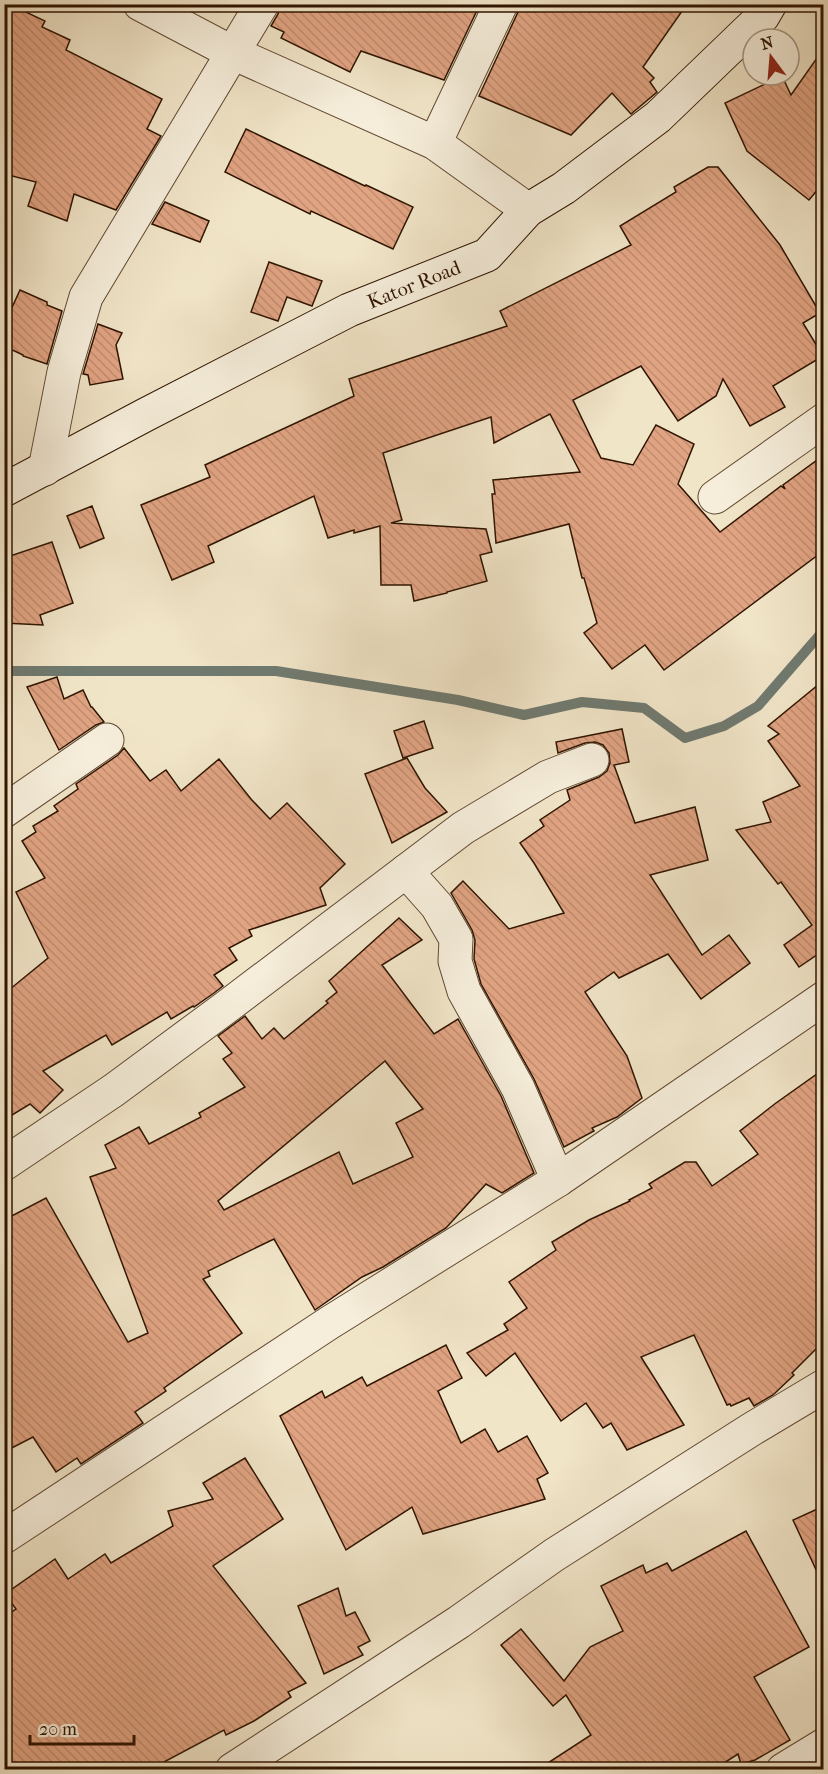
<svg xmlns="http://www.w3.org/2000/svg" width="828" height="1774" font-family="'IM FELL French Canon',serif">
	<defs>
		<pattern id="building-back-hatch" width="6" height="6" patternUnits="userSpaceOnUse" patternTransform="scale(1.5)"><rect width="6" height="6" fill="#e1a483"/><path d="M-1 5l2 2M0 0l6 6M5-1l2 2" fill="none" stroke="#c18c6f"/></pattern>
	</defs>
	<rect width="100%" height="100%" fill="#f1e5c8"/>
	<filter id="stains"><feTurbulence type="fractalNoise" baseFrequency=".00333" numOctaves="4"/><feColorMatrix values="0 0 0 0 .2 0 0 0 0 .09 0 0 0 0 .02 0 0 0 .5 -.17"/></filter>
	<radialGradient id="worn" r=".72"><stop offset=".6" stop-color="#630" stop-opacity="0"/><stop offset="1" stop-color="#630" stop-opacity=".3"/></radialGradient>
	<g fill="none" stroke-linecap="round" stroke-linejoin="round">
		<path stroke="#707a70" stroke-width="10" d="M4,671H276L458,700L524,715L582,702L644,708L685,738L724,726L758,706L824,630"/>
	</g>
	<g fill="url(#building-back-hatch)" stroke="#2f1400" stroke-width="1.5" fill-rule="evenodd">
		<path d="M4,4H9L45,21L42,27L70,40L66,50L162,99L147,129L161,136L116,210L74,194L67,221L28,206L36,182L4,174Z"/>
		<path d="M281,4H480L444,80L361,51L350,72L281,38L284,32L271,26L278,14Z"/>
		<path d="M519,4H687L643,67L654,78L650,82L657,92L631,114L612,93L571,135L479,96L518,12Z"/>
		<path d="M824,48V182L809,200L747,151L725,103L782,76L791,95Z"/>
		<path d="M246,129L365,186L366,185L413,207L393,249L311,211L310,214L225,172Z"/>
		<path d="M708,167H718L780,245L820,313L803,323L823,356L773,386L785,407L750,426L723,379L716,396L678,421L641,366L573,400L601,458L633,465L656,425L694,444L678,484L720,532L781,486L785,489L783,485L824,455V555L822,552L664,670L645,645L612,669L584,633L597,623L584,578H582L569,524L496,543L492,494H495L493,480L580,472L550,414L494,443L491,417L383,453L402,520L391,523L486,529L492,552L480,555L487,581L447,592V593L414,601L411,585H381L380,526L354,533V530L328,538L314,496L208,546L214,562L172,580L141,505L210,477L205,465L354,396L349,379L507,326L500,311L631,245L620,226L676,192L674,187Z"/>
		<path d="M165,202L209,221L200,242L152,224Z"/>
		<path d="M269,262L322,281L312,306L287,297L278,321L251,312Z"/>
		<path d="M20,290L47,302V305L62,311L47,364L23,356V355L4,346V325Z"/>
		<path d="M98,324L122,333L116,345L123,379L90,385L88,375L83,374Z"/>
		<path d="M92,506L104,538L80,548L67,516Z"/>
		<path d="M52,542L73,603L40,615L43,625L4,623V558Z"/>
		<path d="M57,677L64,699L83,690L91,707H92L104,722L96,725L59,750L27,687Z"/>
		<path d="M824,680V950L799,967L784,945L812,925L781,882L778,884L736,830L771,822L763,802L800,786L768,741L779,734L768,726Z"/>
		<path d="M424,721L433,748L403,758L394,731Z"/>
		<path d="M622,729L629,762L614,765L635,823L695,807L708,860L650,875L702,955L729,935L750,963L701,999L668,954L619,978L614,972L585,992L627,1056L642,1098L617,1117L592,1128L594,1131L564,1147L534,1079L481,984L474,959L475,940L472,930L451,893L463,881L509,929L564,913L534,863L520,843L544,826L540,820L570,800L567,790L599,777L607,771L610,763L609,753L603,745L595,742L585,743L558,753L556,742Z"/>
		<path d="M124,748L150,781L166,770L181,791L219,759L251,799L270,819L287,803L345,864L320,888L326,905L249,930L252,936L229,948L237,960L214,975L223,986L214,993L194,1007L193,1006L171,1019L167,1012L112,1045L106,1035L43,1071L63,1090L40,1113L30,1104L4,1120V994L48,958L16,892L45,878L22,841L36,832L33,826L58,811L54,806L78,789L76,784L118,755Z"/>
		<path d="M407,758L425,788L447,812L392,843L365,774Z"/>
		<path d="M399,918L422,940L382,965L434,1034L458,1019L501,1096L534,1173L502,1193L486,1184L446,1228L383,1267L362,1277L315,1310L274,1239L208,1271L210,1276L203,1279L242,1333L164,1388L166,1391L135,1412L143,1423L81,1464L77,1458L56,1472L33,1437L4,1452V1220L46,1198L128,1342L148,1333L90,1177L116,1168L105,1145L139,1127L149,1144L201,1117L199,1113L245,1087L223,1059L232,1053L218,1036L245,1016L262,1039L274,1028L284,1039L328,1003L326,1001L337,992L329,981ZM385,1061L423,1109L396,1123L413,1157L353,1184L339,1152L224,1210L218,1201Z"/>
		<path d="M824,1069V1341L792,1373L794,1375L773,1395L754,1406L749,1398L731,1406L730,1404L727,1405L694,1335L641,1357L684,1425L627,1450L611,1423L603,1428L586,1403L561,1421L515,1353L486,1376L467,1353L508,1330L504,1324L527,1308L509,1282L556,1250L552,1242L589,1220L630,1201L629,1200L652,1188L649,1184L685,1162H696L712,1186L758,1154L740,1131L776,1103Z"/>
		<path d="M446,1345L462,1378L438,1391L461,1443L485,1429L498,1452L527,1436L548,1473L537,1479L545,1499L423,1534L412,1507L346,1550L280,1416L322,1391L325,1398L362,1377L367,1386Z"/>
		<path d="M245,1458L283,1519L213,1566L306,1683L288,1692L291,1697L254,1721L226,1735L224,1730L149,1770H4V1617L16,1609L5,1594L55,1559L68,1579L105,1554L111,1563L173,1526L168,1511L213,1499L203,1483Z"/>
		<path d="M824,1506V1587L793,1520Z"/>
		<path d="M746,1531L809,1647L754,1677L790,1740L755,1760L741,1764L738,1754L713,1770H537L591,1735L566,1695L553,1706L501,1645L521,1629L564,1681L590,1647L623,1631L601,1586L643,1565L646,1573L667,1563L672,1571Z"/>
		<path d="M338,1588L346,1616L355,1612L370,1641L358,1647L363,1655L324,1674L298,1606Z"/>
	</g>
	<g fill="none" stroke-linecap="round" stroke-linejoin="round">
		<g stroke="#604832" stroke-width="35">
			<g id="street">
				<path d="M140,4L233,53L435,143L528,210"/>
				<path d="M435,143L501,4"/>
				<path d="M45,469L64,372L86,297L262,4"/>
				<path d="M715,497L824,420"/>
				<path d="M4,811L107,740"/>
				<path d="M406,871L437,906L456,939L455,961L464,991L518,1088L558,1180"/>
				<path d="M4,1164L114,1090L225,1008L463,828L548,777L592,760"/>
				<path d="M4,1537L329,1323L558,1180L824,998"/>
				<path d="M232,1770L459,1622L554,1555L752,1429L824,1386"/>
				<path d="M783,1770L824,1745"/>
			</g>
		</g>
		<g stroke="#2f1400" stroke-width="35">
			<g id="secondary">
				<path id="s1" d="M4,490L145,415L349,310L487,255L528,210L564,188L658,117L763,16L770,4"/>
			</g>
		</g>
		<use href="#street" stroke="#f6eedb" stroke-width="33"/>
		<use href="#secondary" stroke="#f6eedb" stroke-width="33"/>
	</g>
	<g text-anchor="middle" stroke-width="6" stroke-linejoin="round" paint-order="stroke">
		<g font-size="20" fill="#2f1400" stroke="#f6eedb">
			<text dy="7" stroke="none"><textPath href="#s1" startOffset="459">Kator Road</textPath></text>
		</g>
	</g>
	<rect width="828" height="1774" fill="none" stroke="#f1e5c8" stroke-width="24"/>
	<rect x="6" y="6" width="816" height="1762" fill="none" stroke="#2f1400" stroke-width="3"/>
	<rect x="12" y="12" width="804" height="1750" fill="none" stroke="#2f1400" stroke-width="1.5"/>
	<g transform="translate(771 57) rotate(344)"><circle r="28" fill="#f6eedb" stroke="#a69783" stroke-width="1.5"/>
	<path d="M0-4.5L10 22L0 15L-10 22Z" fill="#8f2418"/>
	<text y="-9" font-size="16" font-weight="bold" text-anchor="middle" fill="#2f1400">N</text>
	</g>
	<path d="M30 1735v9h104v-9" fill="none" stroke="#2f1400" stroke-width="3"/>
	<text x="39" y="1735" font-size="18" fill="#2f1400" stroke="#f6eedb" stroke-width="4.5" paint-order="stroke">20 m</text>
	<rect width="100%" height="100%" filter="url(#stains)"/>
	<rect width="100%" height="100%" fill="url(#worn)"/>
</svg>
